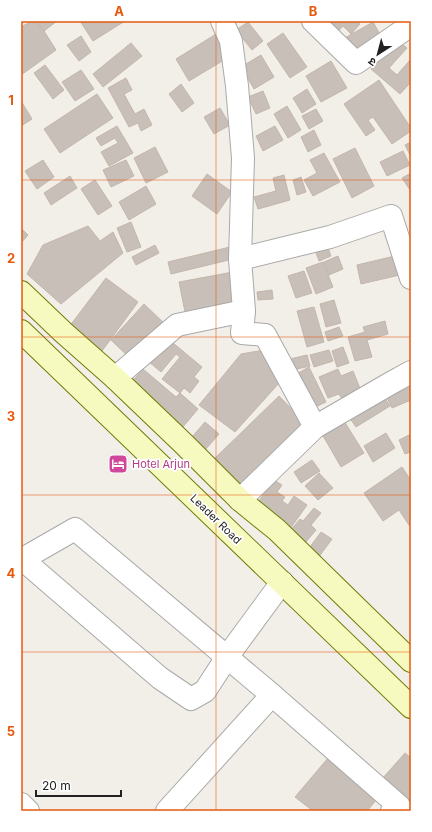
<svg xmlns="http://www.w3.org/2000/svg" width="432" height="832" font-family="Inter,'Noto Sans Devanagari',sans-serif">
	<rect width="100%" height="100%" fill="#f2efe9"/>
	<g fill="#c7bfb8" stroke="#c4b6ab">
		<path d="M32,21H36L44,31L56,50L21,75V27Z"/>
		<path d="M36,21H57L44,31Z"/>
		<path d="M80,21H125L93,41Z"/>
		<path d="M318,21H356L360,24L351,34L343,26L334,36Z"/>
		<path d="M248,22L263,41L252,50L236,30Z"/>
		<path d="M373,22L382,38L352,55L343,39Z"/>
		<path d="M283,33L307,67L290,78L267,44Z"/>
		<path d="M216,34L229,57L189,81L176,59Z"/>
		<path d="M81,36L91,52L79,61L67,45Z"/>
		<path d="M397,40L407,48L389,68L397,75L411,59V82L400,94L371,69Z"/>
		<path d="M131,43L142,56L103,87L93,74Z"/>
		<path d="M261,55L274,77L254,89L241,67Z"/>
		<path d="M331,61L347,88L321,102L306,76Z"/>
		<path d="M45,65L64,90L53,99L34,73Z"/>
		<path d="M81,70L94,89L75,101L62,82Z"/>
		<path d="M126,78L132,90L124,94L135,114L144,109L152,125L141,131L138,123L129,127L108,88Z"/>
		<path d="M379,80L411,128V131L392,144L373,117L368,120L375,130L366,136L344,104Z"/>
		<path d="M181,84L194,103L182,112L169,94Z"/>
		<path d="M307,89L316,104L302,113L293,98Z"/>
		<path d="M263,91L270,108L256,114L248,97Z"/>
		<path d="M97,94L113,118L60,153L44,129Z"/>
		<path d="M21,101L32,119L21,126Z"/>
		<path d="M287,106L301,130L288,138L274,114Z"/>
		<path d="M220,108L230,125L214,134L204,117Z"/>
		<path d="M316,109L323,121L309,129L302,116Z"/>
		<path d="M117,126L133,153L109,166L101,152L118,143L115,138L101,146L96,138Z"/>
		<path d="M275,126L283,140L263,151L256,136Z"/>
		<path d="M314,130L321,145L308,152L301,137Z"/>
		<path d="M411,142V157L405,145Z"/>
		<path d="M155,147L168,172L146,183L134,158Z"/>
		<path d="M355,148L374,186L352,198L333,159Z"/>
		<path d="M403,151L410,165L387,176L380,162Z"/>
		<path d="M324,153L340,182L313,196L304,180L317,173L310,160Z"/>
		<path d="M43,160L54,177L37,189L25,171Z"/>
		<path d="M126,160L134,176L111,187L103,170Z"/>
		<path d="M411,173V189L410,190L402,178Z"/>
		<path d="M207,174L232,192L217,214L192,196Z"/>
		<path d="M284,175L290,200L258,209L254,197L276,191L273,178Z"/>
		<path d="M70,176L77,188L51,205L44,193Z"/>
		<path d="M301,177L306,192L297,195L293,180Z"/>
		<path d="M95,180L112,206L98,215L81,189Z"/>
		<path d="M146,186L156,204L129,220L119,202Z"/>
		<path d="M131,222L141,247L127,252L117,228Z"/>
		<path d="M88,226L100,241L113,232L123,253L61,304L27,274L43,245Z"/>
		<path d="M21,228L28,235L21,243Z"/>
		<path d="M155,245L159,253L136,265L132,257Z"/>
		<path d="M327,245L331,256L319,261L315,250Z"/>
		<path d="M234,246L237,258L171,274L168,262Z"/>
		<path d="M399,255L404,274L361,284L357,265Z"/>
		<path d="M338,256L343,269L329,275L324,262Z"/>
		<path d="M323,262L333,287L316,294L306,268Z"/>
		<path d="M304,271L312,293L296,298L288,276Z"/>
		<path d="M233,272L240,304L186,317L179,282Z"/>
		<path d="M106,278L138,302L102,351L69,327Z"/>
		<path d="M272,290L273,299L258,300L257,292Z"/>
		<path d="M334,300L341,323L326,327L320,304Z"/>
		<path d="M144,304L167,326L133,361L111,340Z"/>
		<path d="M314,307L324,342L307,347L297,311Z"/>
		<path d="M385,321L388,334L367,340L372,357L355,361L348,337L365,332L363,327Z"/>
		<path d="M339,327L343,336L328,341L325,332Z"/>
		<path d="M167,338L202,367L194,377L199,381L190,393L184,388L180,393L162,379L180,357L176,354L161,372L148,361Z"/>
		<path d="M343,347L349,363L337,367L332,351Z"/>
		<path d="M270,349L280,382L235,432L199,405L241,354Z"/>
		<path d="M329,350L333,361L314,367L310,355Z"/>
		<path d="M307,355L310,366L293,370L290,359Z"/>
		<path d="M309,367L326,402L309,410L293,376Z"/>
		<path d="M143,369L176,397L180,393L198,409L182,428L129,385Z"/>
		<path d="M338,369L341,376L353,371L361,391L342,399L339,394L328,398L319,377Z"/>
		<path d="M411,382V400L392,408L385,393Z"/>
		<path d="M382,393L390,406L356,427L347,414Z"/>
		<path d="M279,396L307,425L240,489L212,461Z"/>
		<path d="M344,421L364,453L341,467L322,434Z"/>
		<path d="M205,422L219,434L205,450L191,438Z"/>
		<path d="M386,433L395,448L373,462L364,446Z"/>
		<path d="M411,434V452L405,454L399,440Z"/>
		<path d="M312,460L320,471L301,483L294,472Z"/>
		<path d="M402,467L410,479L411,478V528L399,510L383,521L364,493Z"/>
		<path d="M319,473L333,488L318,500L305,486Z"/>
		<path d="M274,480L282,485L277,492L285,497L282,501L288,505L294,496L307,505L290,529L256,505Z"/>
		<path d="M314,508L321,513L311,525L316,530L305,543L290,531L300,519L303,521Z"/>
		<path d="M321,532L332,539L318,558L307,551Z"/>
		<path d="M405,753L411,758V804L382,779Z"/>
		<path d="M328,758L377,799L367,811H313L295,797Z"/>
	</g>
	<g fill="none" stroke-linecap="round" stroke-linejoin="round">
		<g stroke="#a9a9a9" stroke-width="24">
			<g id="minor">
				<path d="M222,21L231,41L237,86L243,158L240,259L244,311L242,333L265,335L315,427"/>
				<path d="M313,21L356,63L411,25"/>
				<path d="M240,259L330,237L391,216L411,278"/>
				<path d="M115,378L177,325L244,311"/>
				<path d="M240,500L315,427L391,383L411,372"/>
				<path d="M22,559L160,678L191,699L205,691L227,657L282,582"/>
				<path d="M21,560L75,529L272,695L167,811"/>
				<path d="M272,695L399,806L392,811"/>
				<path d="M21,804L28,811"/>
			</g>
		</g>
		<g stroke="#707d05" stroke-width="24">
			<g id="secondary">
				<path d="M21,292L64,333L115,378L185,445L240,500L277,530L411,661"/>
				<path d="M21,331L411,707"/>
			</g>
		</g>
		<use href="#minor" stroke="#fff" stroke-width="22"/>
		<use href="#secondary" stroke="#f7fabf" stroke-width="22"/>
	</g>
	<path fill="none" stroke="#e8590c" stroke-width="1" stroke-opacity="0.55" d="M216,21V811M21,180H411M21,337H411M21,495H411M21,652H411"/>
	<defs>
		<g id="hotel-square" transform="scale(1)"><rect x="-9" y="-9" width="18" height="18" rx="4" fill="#d1479c" stroke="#fff"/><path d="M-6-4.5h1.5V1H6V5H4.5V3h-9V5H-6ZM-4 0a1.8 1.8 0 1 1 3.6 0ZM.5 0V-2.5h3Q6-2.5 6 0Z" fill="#fff"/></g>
	</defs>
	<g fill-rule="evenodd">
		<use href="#hotel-square" x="118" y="464"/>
	</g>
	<g text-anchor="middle" stroke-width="3.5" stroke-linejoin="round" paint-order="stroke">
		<g font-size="11" fill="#b23c85" stroke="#fff" text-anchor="start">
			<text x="132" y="468">Hotel Arjun</text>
		</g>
		<g font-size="11" fill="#222" stroke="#fff">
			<text transform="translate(216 519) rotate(44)" y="4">Leader Road</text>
		</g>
	</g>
	<rect width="432" height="832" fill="none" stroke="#ffffff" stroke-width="44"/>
	<g transform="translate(378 54) rotate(216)" stroke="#ffffff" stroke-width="3" paint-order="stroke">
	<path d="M0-3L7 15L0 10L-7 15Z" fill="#222222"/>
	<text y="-6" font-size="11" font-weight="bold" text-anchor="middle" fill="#222222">उ</text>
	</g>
	<path d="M36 790v6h85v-6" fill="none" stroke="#222222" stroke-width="2"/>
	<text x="42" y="790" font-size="12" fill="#222222" stroke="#ffffff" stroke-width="3" paint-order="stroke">20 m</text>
	<rect x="22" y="22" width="388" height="788" fill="none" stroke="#e8590c" stroke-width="1.5"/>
	<g font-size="13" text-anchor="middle" font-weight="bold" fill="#e8590c">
		<text x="119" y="16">A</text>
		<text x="313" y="16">B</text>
		<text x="11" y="105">1</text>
		<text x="11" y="263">2</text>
		<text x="11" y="421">3</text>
		<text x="11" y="578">4</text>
		<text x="11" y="736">5</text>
	</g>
</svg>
